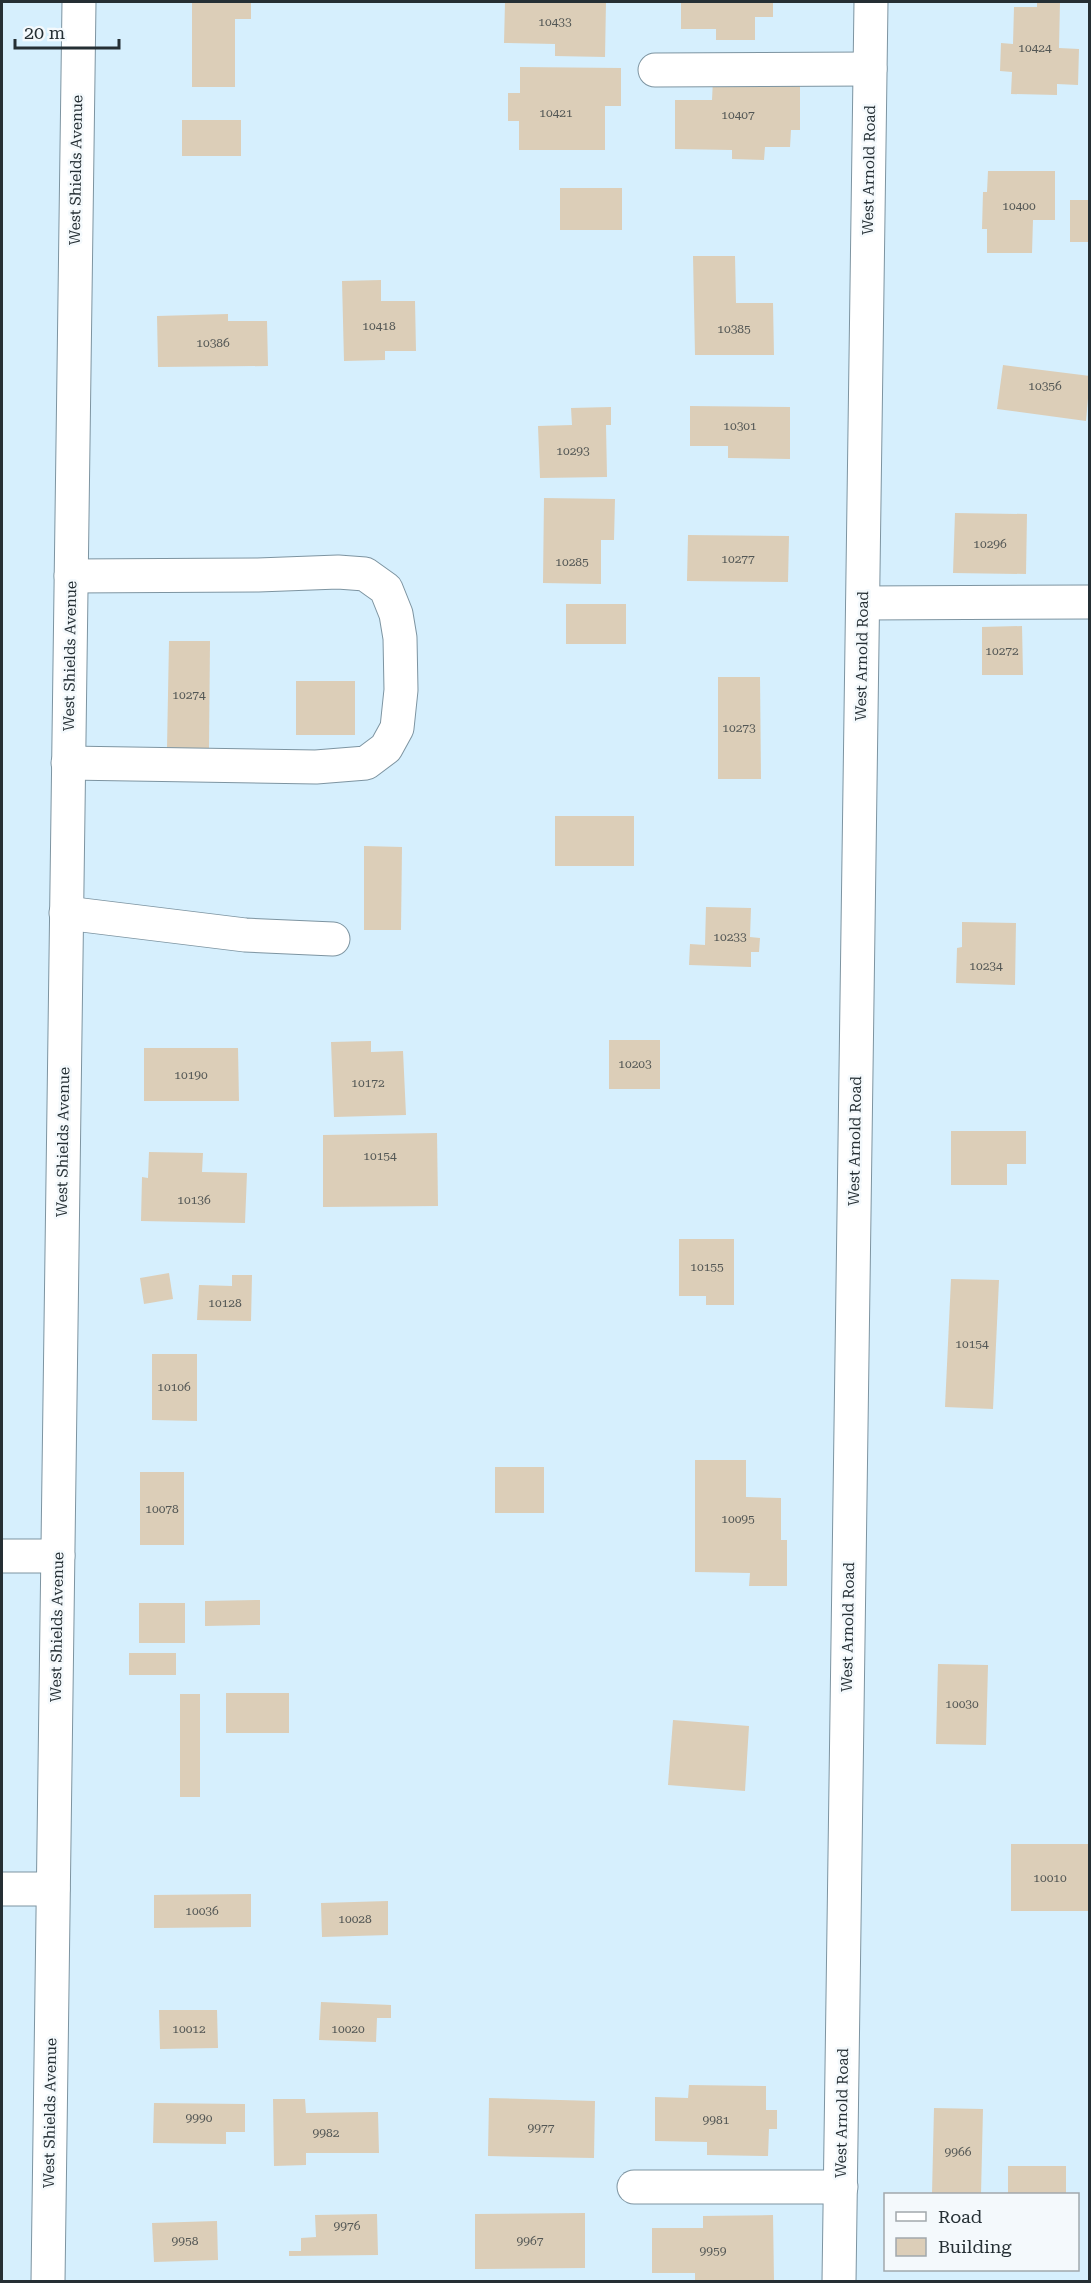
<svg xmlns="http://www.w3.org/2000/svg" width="1091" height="2283" font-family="'Roboto Serif',serif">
	<rect width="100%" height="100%" fill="#d6effd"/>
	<g fill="#dcceb8">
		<path d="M192,2H251V19H235V87H192Z"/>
		<path d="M505,2H606L605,57L555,56V44L504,43Z"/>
		<path d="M681,2H773V17H755V40H716V29H681Z"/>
		<path d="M1037,2H1060L1059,48L1079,49L1078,85L1057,84V95L1011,94L1012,72L1000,71L1001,43L1013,44L1014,7H1037Z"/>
		<path d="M520,67L621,68V106H605V150H519V121H508V93H520Z"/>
		<path d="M713,79L800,80V130H791L790,147H765L764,160L732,159V150L675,149V100H712Z"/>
		<rect x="182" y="120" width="59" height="36"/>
		<path d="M988,171H1055V220H1033L1032,253H987V229H982L983,192H987Z"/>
		<rect x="560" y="188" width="62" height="42"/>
		<rect x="1070" y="200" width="20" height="42"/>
		<path d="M693,256H735L736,303H773L774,355H695Z"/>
		<path d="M381,280V301H415L416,351H385V360L344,361L342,281Z"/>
		<path d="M228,314V321H267L268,366L158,367L157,316Z"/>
		<path d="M1003,365L1090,376L1086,421L997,409Z"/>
		<path d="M690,406L790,407V459L728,458V446H690Z"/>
		<path d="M611,407V425H606L607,477L540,478L538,426L572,425L571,408Z"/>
		<path d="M544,498L615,499L614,540H601V584L543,583Z"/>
		<path d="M955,513L1027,514L1026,574L953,573Z"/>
		<path d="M688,535L789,536L788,582L687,581Z"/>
		<rect x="566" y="604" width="60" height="40"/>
		<path d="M1022,626L1023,675H982V627Z"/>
		<path d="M169,641H210L209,748H167Z"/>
		<path d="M718,677H760L761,779H718Z"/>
		<rect x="296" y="681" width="59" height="54"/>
		<rect x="555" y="816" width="79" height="50"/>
		<path d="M364,846L402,847L401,930H364Z"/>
		<path d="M706,907L751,908L750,937L760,938L759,952H751V967L689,965L690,944L705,945Z"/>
		<path d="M962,922L1016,923L1015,985L956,983L957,948L962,947Z"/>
		<rect x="609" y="1040" width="51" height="49"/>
		<path d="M371,1041V1052L403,1051L406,1115L334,1117L331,1042Z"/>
		<path d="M144,1048H238L239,1101H144Z"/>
		<path d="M951,1131H1026V1164H1007V1185H951Z"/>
		<path d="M437,1133L438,1206L323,1207V1135Z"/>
		<path d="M149,1152L203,1153L202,1172L247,1173L245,1223L141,1221L142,1177L148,1178Z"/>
		<path d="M679,1239H734V1305H706V1296H679Z"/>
		<path d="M169,1273L173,1299L144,1304L140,1278Z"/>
		<path d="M232,1275H252L251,1321L197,1320L199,1285L232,1286Z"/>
		<path d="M951,1279L999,1280L993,1409L945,1407Z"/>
		<path d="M152,1354H197V1421L152,1420Z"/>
		<path d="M695,1460H746V1497L781,1498V1540H787V1586H749L750,1573L695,1572Z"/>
		<rect x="495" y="1467" width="49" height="46"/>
		<rect x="140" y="1472" width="44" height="73"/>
		<path d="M260,1600V1625L205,1626V1601Z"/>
		<rect x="139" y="1603" width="46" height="40"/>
		<rect x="129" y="1653" width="47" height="22"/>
		<path d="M938,1664L988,1665L986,1745L936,1744Z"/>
		<rect x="226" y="1693" width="63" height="40"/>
		<rect x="180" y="1694" width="20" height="103"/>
		<path d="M673,1720L749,1726L745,1791L668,1785Z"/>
		<rect x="1011" y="1844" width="79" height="67"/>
		<path d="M251,1894V1927L154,1928V1895Z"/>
		<path d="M388,1901V1935L322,1937L321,1903Z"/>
		<path d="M321,2002L391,2005V2018H377L376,2042L319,2040Z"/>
		<path d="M159,2010H217L218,2048L160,2049Z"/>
		<path d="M689,2085L766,2086V2110H777V2129H769L768,2156L707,2155V2142L655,2141V2097L688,2098Z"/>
		<path d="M489,2098L595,2101L594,2158L488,2156Z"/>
		<path d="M273,2099H305L306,2113L378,2112L379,2153H306V2165L274,2166Z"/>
		<path d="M154,2103L245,2104V2132H226V2144L153,2143Z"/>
		<path d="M934,2108L983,2109L981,2194H932Z"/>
		<rect x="1008" y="2166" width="58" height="28"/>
		<path d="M585,2213V2268L475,2269V2214Z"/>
		<path d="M377,2214L378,2255L289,2256V2251H301V2238L316,2237L315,2215Z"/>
		<path d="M773,2215L774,2280L695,2281V2273H652V2228H703V2216Z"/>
		<path d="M217,2221L218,2260L154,2262L152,2223Z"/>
	</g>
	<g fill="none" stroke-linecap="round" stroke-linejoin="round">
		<g stroke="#7d94a1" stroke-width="35">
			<g id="minor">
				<path d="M655,70L870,69"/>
				<path d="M863,603L1090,602"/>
				<path d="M68,763L316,767L366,763L386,748L397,728L401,690L400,638L396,614L386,589L365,574L338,572L258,575L71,576"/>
				<path d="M66,913L245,935L333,939"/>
				<path d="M2,1556H58"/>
				<path d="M2,1889H53"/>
				<path d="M634,2187H841"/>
				<path d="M48,2282L79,2"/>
				<path d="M839,2282L871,2"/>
			</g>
		</g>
		<use href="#minor" stroke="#fff" stroke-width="33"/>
	</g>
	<g text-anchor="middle" stroke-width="5" stroke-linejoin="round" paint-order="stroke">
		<g font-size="12" fill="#535755">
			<text x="555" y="26">10433</text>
			<text x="1035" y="52">10424</text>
			<text x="556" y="117">10421</text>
			<text x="738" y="119">10407</text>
			<text x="1019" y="210">10400</text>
			<text x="379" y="330">10418</text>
			<text x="734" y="333">10385</text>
			<text x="213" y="347">10386</text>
			<text x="1045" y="390">10356</text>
			<text x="740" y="430">10301</text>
			<text x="573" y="455">10293</text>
			<text x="990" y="548">10296</text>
			<text x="738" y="563">10277</text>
			<text x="572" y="566">10285</text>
			<text x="1002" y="655">10272</text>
			<text x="189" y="699">10274</text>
			<text x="739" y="732">10273</text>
			<text x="730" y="941">10233</text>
			<text x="986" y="970">10234</text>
			<text x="635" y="1068">10203</text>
			<text x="191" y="1079">10190</text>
			<text x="368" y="1087">10172</text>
			<text x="380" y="1160">10154</text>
			<text x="194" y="1204">10136</text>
			<text x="707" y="1271">10155</text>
			<text x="225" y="1307">10128</text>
			<text x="972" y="1348">10154</text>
			<text x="174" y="1391">10106</text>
			<text x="162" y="1513">10078</text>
			<text x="738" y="1523">10095</text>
			<text x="962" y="1708">10030</text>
			<text x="1050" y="1882">10010</text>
			<text x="202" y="1915">10036</text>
			<text x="355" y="1923">10028</text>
			<text x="189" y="2033">10012</text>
			<text x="348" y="2033">10020</text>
			<text x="199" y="2122">9990</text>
			<text x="716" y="2124">9981</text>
			<text x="541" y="2132">9977</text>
			<text x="326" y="2137">9982</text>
			<text x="958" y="2156">9966</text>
			<text x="347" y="2230">9976</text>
			<text x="185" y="2245">9958</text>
			<text x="530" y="2245">9967</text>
			<text x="713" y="2255">9959</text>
		</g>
		<g font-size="15" fill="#252f34" stroke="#f4f9fc">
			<text transform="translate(76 170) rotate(-89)" y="5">West Shields Avenue</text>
			<text transform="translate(869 170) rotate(-89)" y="5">West Arnold Road</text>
			<text transform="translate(70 656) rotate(-89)" y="5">West Shields Avenue</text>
			<text transform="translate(862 656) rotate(-89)" y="5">West Arnold Road</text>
			<text transform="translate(855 1141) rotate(-89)" y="5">West Arnold Road</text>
			<text transform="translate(63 1142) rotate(-89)" y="5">West Shields Avenue</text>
			<text transform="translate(57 1627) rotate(-89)" y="5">West Shields Avenue</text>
			<text transform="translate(848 1627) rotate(-89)" y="5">West Arnold Road</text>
			<text transform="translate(50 2113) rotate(-89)" y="5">West Shields Avenue</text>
			<text transform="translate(842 2113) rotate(-89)" y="5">West Arnold Road</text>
		</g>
	</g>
	<rect width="1091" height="2283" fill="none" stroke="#252f34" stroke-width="6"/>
	<rect x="884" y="2193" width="195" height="78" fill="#f4f9fc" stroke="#a1a8ac" stroke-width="1.5"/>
	<rect x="896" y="2212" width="30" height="9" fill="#ffffff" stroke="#a1a8ac" stroke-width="1.5"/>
	<text x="938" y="2223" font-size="18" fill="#252f34">Road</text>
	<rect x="896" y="2238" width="30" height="18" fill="#dcceb8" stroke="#a1a8ac" stroke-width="1.5"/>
	<text x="938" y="2253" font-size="18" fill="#252f34">Building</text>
	<path d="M15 39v9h104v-9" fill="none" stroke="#252f34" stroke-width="3"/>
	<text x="24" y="39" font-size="18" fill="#252f34" stroke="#f4f9fc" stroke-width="4.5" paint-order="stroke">20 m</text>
</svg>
